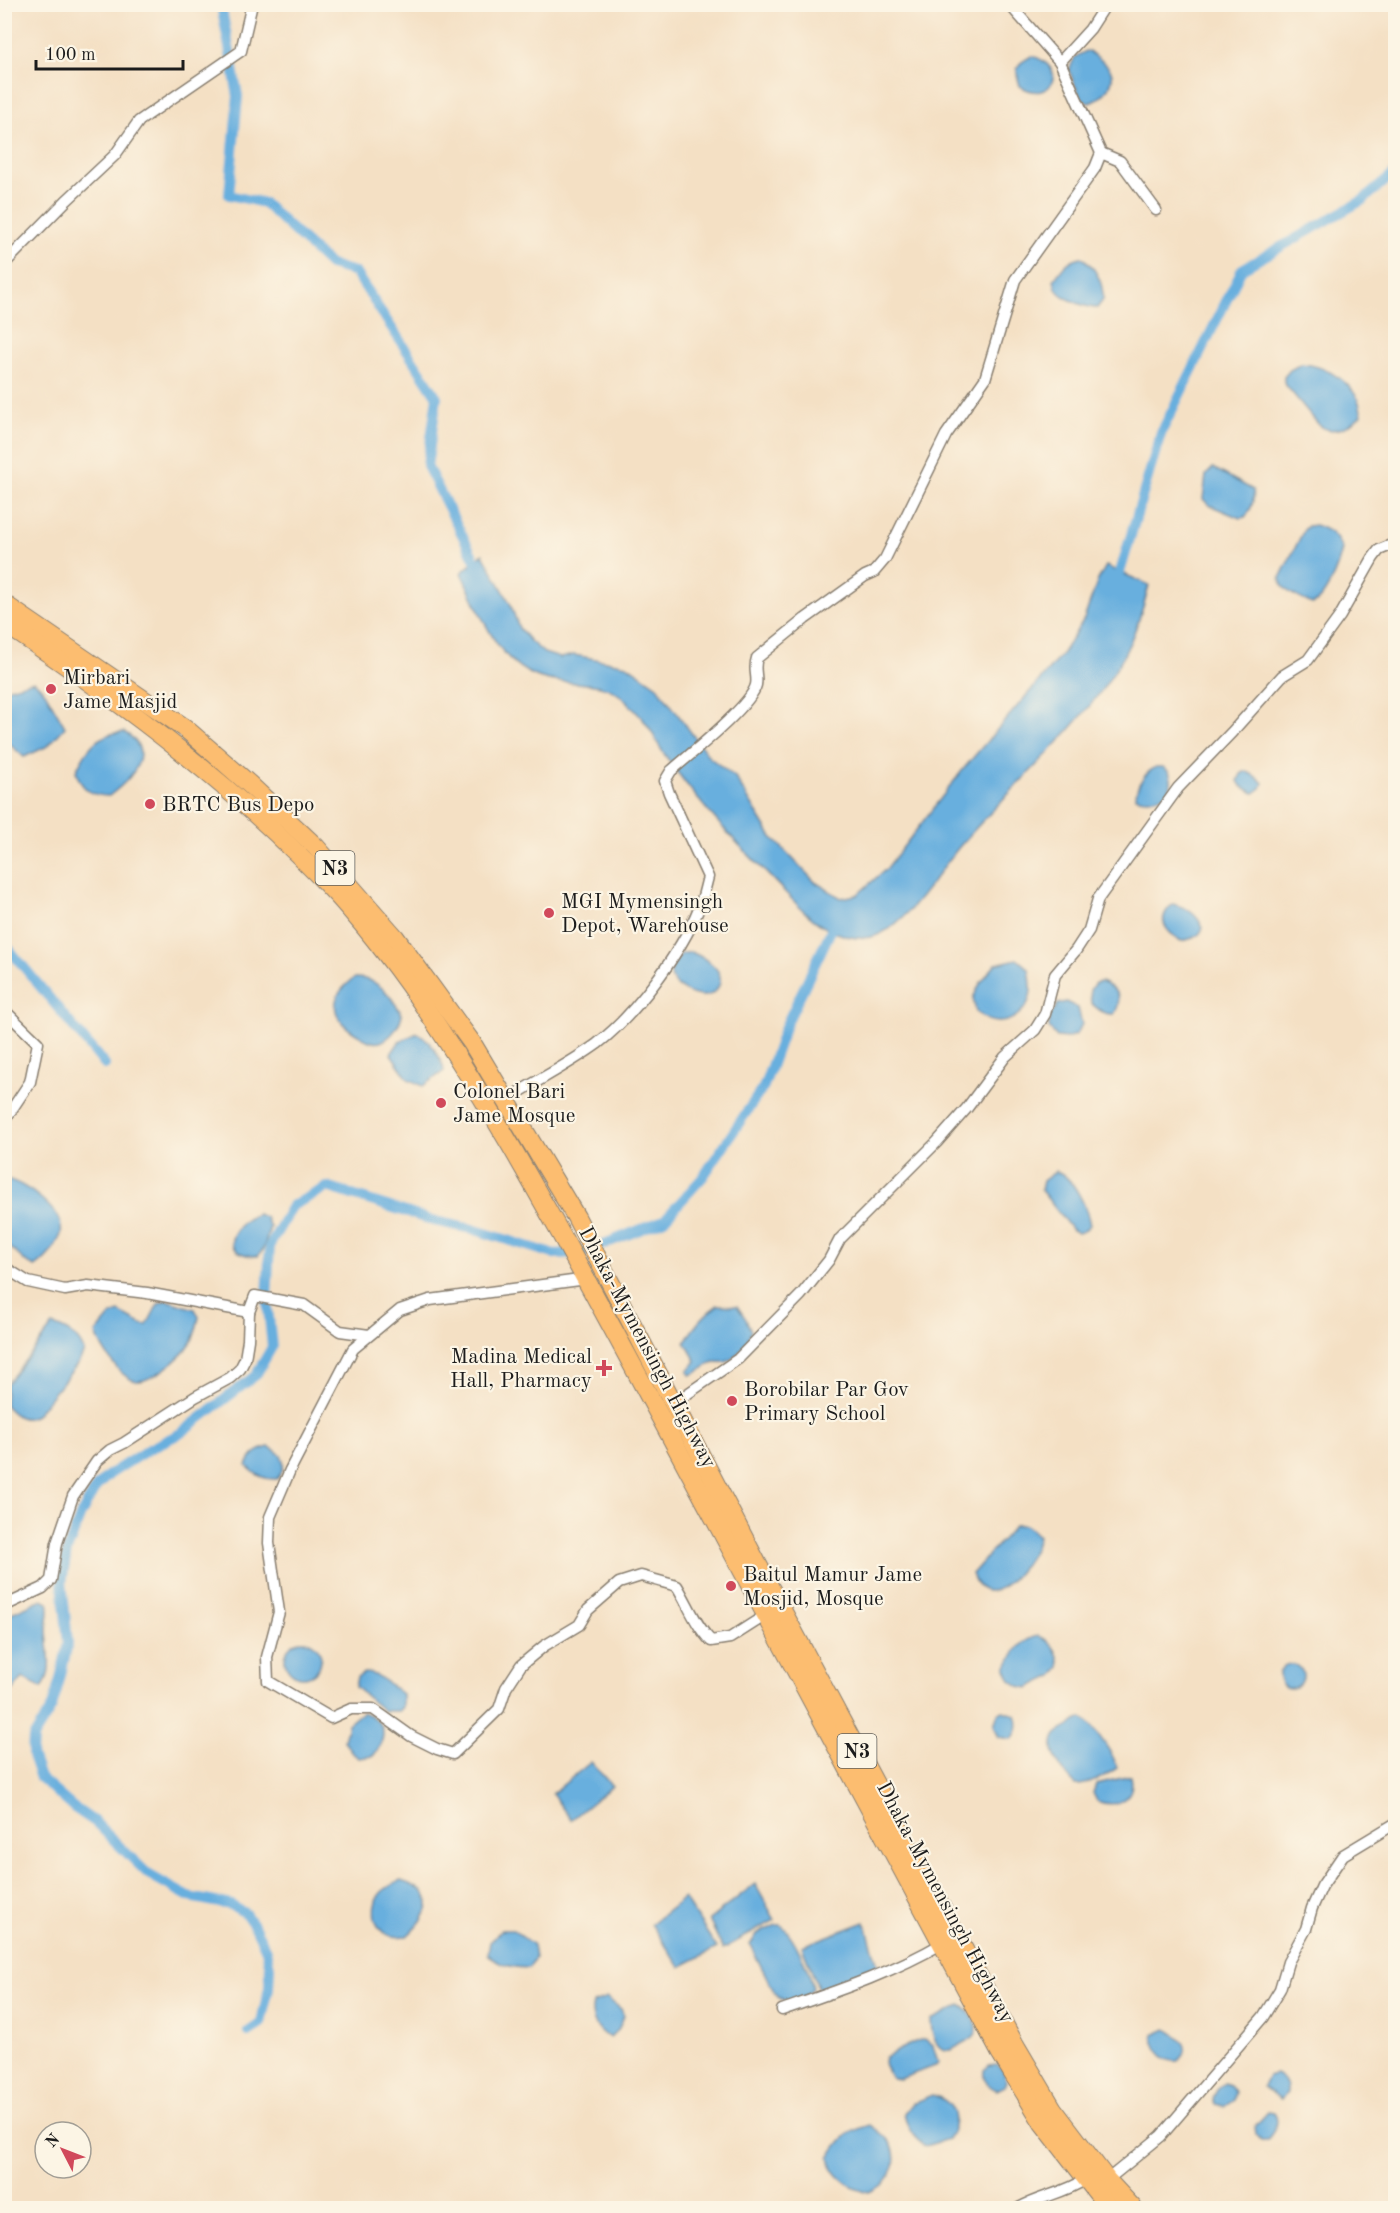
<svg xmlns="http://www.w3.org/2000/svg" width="1400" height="2213" font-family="'Old Standard TT',serif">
	<rect width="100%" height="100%" fill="#fcf5e5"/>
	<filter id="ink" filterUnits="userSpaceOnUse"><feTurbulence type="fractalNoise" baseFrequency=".0167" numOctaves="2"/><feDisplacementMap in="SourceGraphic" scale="12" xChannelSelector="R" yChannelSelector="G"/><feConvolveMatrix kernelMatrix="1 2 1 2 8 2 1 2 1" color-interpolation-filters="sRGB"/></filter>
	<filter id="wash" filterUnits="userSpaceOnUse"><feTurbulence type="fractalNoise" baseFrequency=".008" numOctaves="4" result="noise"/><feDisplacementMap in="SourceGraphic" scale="24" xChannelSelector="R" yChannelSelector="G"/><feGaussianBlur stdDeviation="1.35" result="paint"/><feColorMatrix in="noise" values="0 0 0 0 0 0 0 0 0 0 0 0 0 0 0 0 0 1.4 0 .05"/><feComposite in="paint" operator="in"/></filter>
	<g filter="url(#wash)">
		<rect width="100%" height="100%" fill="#f4e0c4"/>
		<g fill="#67afde" stroke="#42667d" stroke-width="1.5">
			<path d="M1086,51C1094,54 1110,65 1112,74C1114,87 1099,101 1088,103C1077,96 1074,82 1069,70L1075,57Z"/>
			<path d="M1032,56C1069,66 1052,106 1020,86C1015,68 1014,65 1032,56Z"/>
			<path d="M1081,257C1095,266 1104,283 1103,300L1097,308C1087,308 1061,298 1057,290C1055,288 1055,282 1054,280C1062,269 1067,260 1081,257Z"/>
			<path d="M1301,364C1327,365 1361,386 1361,415C1350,426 1333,436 1319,425L1284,383V377L1290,370Z"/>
			<path d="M1213,468L1253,490C1255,499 1251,511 1245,517L1240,518L1209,505L1203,499L1206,475Z"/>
			<path d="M1315,525C1330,530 1336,535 1342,549C1339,564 1326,600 1312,604C1301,598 1281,592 1280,578L1304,530L1308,526Z"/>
			<path d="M483,554L510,603L519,628L530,641L544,653L560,658L574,655L627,665L657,686L709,757L735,777L771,836L815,882L841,898L857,895L887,868L965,767L1063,653L1084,619L1098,580L1106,566L1149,585C1143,610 1135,634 1123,657C1085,726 1011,786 960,846C937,873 911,919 880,934C866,940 853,939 840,934C816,927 800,907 783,890C752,858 719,826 691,790C681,777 670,763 661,749C656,741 653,733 648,726C641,716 632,707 624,699C603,678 571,686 545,679C496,667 481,612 461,573Z"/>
			<path d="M34,681L45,692L65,727L48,746L24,757L5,740V689Z"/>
			<path d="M124,732C158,752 130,780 109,796C91,796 81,789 76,771C87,748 97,733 124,732Z"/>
			<path d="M1156,767H1163L1169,772C1178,795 1154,803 1136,797C1136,785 1145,773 1156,767Z"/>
			<path d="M1246,771L1258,778L1263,783L1261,788L1254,793L1241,786L1238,781L1241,774Z"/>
			<path d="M1173,904C1188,908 1197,914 1203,928C1199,938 1190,939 1181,941C1164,930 1156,919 1173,904Z"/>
			<path d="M691,952C705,958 729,971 717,989C714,992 709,996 705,996C694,997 671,987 671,975C670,967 677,960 681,954Z"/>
			<path d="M1017,959L1029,969C1030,975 1031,982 1031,988C1031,1010 1009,1028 988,1020C984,1018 979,1014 976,1012L973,998L981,982L996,964Z"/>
			<path d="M355,978C378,977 391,996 402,1014C400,1025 392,1038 380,1042C372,1044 365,1039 358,1035C330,1019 327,997 355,978Z"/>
			<path d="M1101,982C1117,988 1124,999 1114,1014C1104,1015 1098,1009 1091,1003L1090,990L1095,983Z"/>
			<path d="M1066,1002L1078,1008L1082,1024L1077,1034L1067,1038L1057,1037L1049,1028L1050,1016L1058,1004Z"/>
			<path d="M417,1033C429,1038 442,1058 444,1071L423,1086L408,1079L391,1054L399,1042Z"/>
			<path d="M1056,1171C1074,1177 1087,1208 1090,1225L1084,1231L1078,1233L1072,1230L1041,1190L1043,1181Z"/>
			<path d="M5,1179C23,1181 66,1212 61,1234C60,1239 54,1246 52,1251C47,1257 42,1263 35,1267L27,1263L5,1243Z"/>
			<path d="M257,1214L265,1217L270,1227L263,1250L258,1256C254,1256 248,1256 244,1254C217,1246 241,1219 257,1214Z"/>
			<path d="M166,1300L195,1309L199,1317C197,1326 195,1337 190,1344C183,1356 152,1382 137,1381C120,1379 101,1348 96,1333L110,1316L119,1312L141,1324L147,1325L158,1304Z"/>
			<path d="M718,1305L737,1306L746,1319L751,1331C747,1343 738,1357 726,1362C722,1363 716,1361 712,1363C704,1366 699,1373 690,1375L688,1371L696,1361L685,1342C693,1328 704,1314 718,1305Z"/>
			<path d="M53,1325C67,1330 79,1336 84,1351L79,1362L36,1415C23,1423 14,1415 5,1405L6,1385Z"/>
			<path d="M269,1447C285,1454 288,1465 277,1479C264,1480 256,1475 247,1466C251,1454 258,1450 269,1447Z"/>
			<path d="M1015,1525H1025L1038,1536C1037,1540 1036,1545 1034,1549C1025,1570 986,1616 972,1574Z"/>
			<path d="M42,1599L48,1602C51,1612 47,1621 47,1631C48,1649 54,1673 42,1688L23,1678L13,1690L4,1689L5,1616Z"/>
			<path d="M1039,1636C1052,1642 1059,1652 1060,1667L1053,1676L1028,1688L1019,1686L1011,1680L1006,1669C1013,1653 1021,1639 1039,1636Z"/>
			<circle cx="303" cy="1659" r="18"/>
			<circle cx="1291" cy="1676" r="12"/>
			<path d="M364,1673C379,1673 390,1685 402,1694V1707L399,1711H384L355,1687L357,1677Z"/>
			<path d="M1003,1711L1016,1715C1019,1724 1018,1733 1011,1739L999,1737L994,1725L998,1714Z"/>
			<path d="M362,1712C386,1721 389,1736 373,1756L359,1758L351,1752L344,1741L348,1724Z"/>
			<path d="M1083,1718C1092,1724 1116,1757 1117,1768C1104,1776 1092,1785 1076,1785C1065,1775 1045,1751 1056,1735C1060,1730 1066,1729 1071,1725C1076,1721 1077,1720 1083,1718Z"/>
			<path d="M591,1762L612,1786L571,1820L552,1794Z"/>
			<path d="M1131,1776C1136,1798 1116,1809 1097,1801L1093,1793L1096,1784Z"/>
			<path d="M401,1881C440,1893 432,1913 407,1936C403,1936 396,1937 392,1936C371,1931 369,1902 384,1890C389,1886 396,1883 401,1881Z"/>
			<path d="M755,1884L775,1920L723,1949L709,1920Z"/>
			<path d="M684,1898L717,1948L680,1967L651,1924Z"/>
			<path d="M865,1922L880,1972L823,1991L819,1990L802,1946Z"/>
			<path d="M776,1925H781C794,1935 810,1972 813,1988C804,2001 791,2004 777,1997L750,1945L757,1934Z"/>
			<path d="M501,1930H513L533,1945L535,1958L529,1968C512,1967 500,1967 488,1954L490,1942Z"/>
			<path d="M607,1998L621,2009L624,2016L618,2030L610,2038C597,2030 589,2019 593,2003Z"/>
			<path d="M960,2005C969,2010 983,2026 974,2036C971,2039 965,2042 961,2044C958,2046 953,2050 949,2050C935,2052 931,2030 931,2020Z"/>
			<path d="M1167,2029C1175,2034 1190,2043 1184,2055C1182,2057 1180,2061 1177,2061C1163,2063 1153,2046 1153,2035Z"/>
			<path d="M925,2039L933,2046L938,2062L937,2065L900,2079L893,2078C887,2072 882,2065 885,2057L917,2041Z"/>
			<path d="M997,2065L1002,2069L1007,2081L1005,2086L997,2090C989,2087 982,2080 984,2070L989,2066Z"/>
			<path d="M1276,2074C1284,2078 1288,2084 1287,2093L1281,2099L1263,2087L1268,2076Z"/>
			<path d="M1224,2083L1230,2085L1235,2091L1234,2100L1225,2106L1215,2104L1213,2098L1218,2088Z"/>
			<path d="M932,2095C955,2101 961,2120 948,2139L925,2146C911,2136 908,2128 904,2113L912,2103Z"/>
			<path d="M1268,2112L1274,2113C1281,2123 1274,2131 1267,2140H1261L1256,2134L1255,2126Z"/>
			<path d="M870,2125C886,2136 898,2145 894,2166C892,2171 890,2179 885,2183C881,2187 874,2189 869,2192C851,2188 833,2177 829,2158C841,2138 847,2132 870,2125Z"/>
		</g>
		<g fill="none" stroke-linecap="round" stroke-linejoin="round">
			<g stroke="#67afde" stroke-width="10">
				<path d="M221,4L238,96L229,195L264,203L330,265L355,272L437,397L427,466L481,572"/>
				<path d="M1116,586L1161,433L1242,269L1363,200L1396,172"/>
				<path d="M4,943L105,1065"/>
				<path d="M248,2032L261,2023L269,1988L270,1967L266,1950L256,1929L245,1913L231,1905L189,1897L148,1874L95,1822L73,1807L40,1778L32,1755L33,1738L52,1707L60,1679L68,1643L62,1582L67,1551L81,1514L96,1487L110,1474L149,1449L181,1433L256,1375L272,1347L267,1298L270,1245L292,1206L327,1187L434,1221L472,1229L553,1254L582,1253L664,1220L703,1177L764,1086L785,1027L837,918"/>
			</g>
		</g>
	</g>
	<g filter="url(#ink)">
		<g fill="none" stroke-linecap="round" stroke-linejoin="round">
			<g stroke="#887e70" stroke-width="13">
				<g id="minor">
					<path d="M1060,62L1090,29L1106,4"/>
					<path d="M1101,153L1120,161L1156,210"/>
					<path d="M4,264L66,201L115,155L139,121L241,51L252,4"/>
					<path d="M4,1010L38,1043L30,1082L4,1121"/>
					<path d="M506,1100C536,1081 568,1065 597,1044C635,1015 681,953 699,908C703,899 705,888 708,877L669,793L665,781L671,771C689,755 751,706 756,685C758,676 753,669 757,658L805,619L865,576L874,572L885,559L946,435L985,379L1015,280L1095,168L1101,153L1060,62L1009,4"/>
					<path d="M4,1267L28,1282L65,1290L88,1286L147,1293L249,1312"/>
					<path d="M587,1279L430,1300L400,1310L353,1349L290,1470L270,1517L269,1543L279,1612L267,1657L268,1681L331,1718L351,1709H373L411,1736L437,1749L453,1754L499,1709L506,1688L521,1665L544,1646L579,1625L588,1610L619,1583L641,1576L677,1586C688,1604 696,1626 711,1641L730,1638L766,1615"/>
					<path d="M674,1403L738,1359L801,1295L829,1260L840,1239L937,1142L967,1108L1005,1057L1035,1030L1045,1014L1055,975L1076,950L1089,930L1098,899L1178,788L1232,732L1282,676L1308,660L1340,616L1373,558L1379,550L1396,543"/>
					<path d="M4,1606L43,1588L51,1580L57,1543L73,1496L97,1461L110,1450L124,1443L195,1397L230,1378L240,1369L245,1359L248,1340L249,1312L255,1296L304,1305L340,1331L369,1335"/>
					<path d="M782,2010C837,1991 892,1973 943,1943"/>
					<path d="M1107,2180L1161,2136L1263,2017L1280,1989L1288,1962L1306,1929L1312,1908L1322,1886L1343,1855L1396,1823"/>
					<path d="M1019,2208C1040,2196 1066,2193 1086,2179"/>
				</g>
			</g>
			<g stroke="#887e70" stroke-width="20">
				<g id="trunk">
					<path d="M4,604L185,728L249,784L316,847L395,937L472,1043L576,1217L769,1586L1014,2043L1053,2109L1107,2180L1133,2208"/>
					<path d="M4,623C125,704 242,791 340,898C408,974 460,1059 511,1146C564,1238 615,1332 665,1426C776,1635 889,1843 1000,2052L1043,2123L1109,2208"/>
				</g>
			</g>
			<use href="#minor" stroke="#fff" stroke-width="10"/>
			<use href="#trunk" stroke="#fcbd6f" stroke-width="18"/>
		</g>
	</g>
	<g fill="#d1495b" stroke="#fcf5e5" stroke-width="2">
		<circle cx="51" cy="689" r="6"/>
		<circle cx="150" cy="804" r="6"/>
		<circle cx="549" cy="913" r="6"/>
		<circle cx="441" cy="1103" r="6"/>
		<path d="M601 1359h6v6h6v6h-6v6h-6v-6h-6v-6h6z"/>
		<circle cx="732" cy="1401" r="6"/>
		<circle cx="731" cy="1586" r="6"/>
	</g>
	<g text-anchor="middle" stroke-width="4.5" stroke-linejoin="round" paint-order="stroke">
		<g fill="#fcf5e5" stroke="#5f5d58" stroke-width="1.5">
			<rect x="315.5" y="851" width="39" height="34" rx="4.5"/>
			<rect x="837.5" y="1734" width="39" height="34" rx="4.5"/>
		</g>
		<g font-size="20" font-weight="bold" fill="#1c1c1c">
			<text x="335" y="875">N3</text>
			<text x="857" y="1758">N3</text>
		</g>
		<g font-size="21" fill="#1c1c1c" stroke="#fcf5e5" text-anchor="start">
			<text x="63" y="684">Mirbari<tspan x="63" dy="24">Jame Masjid</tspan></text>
			<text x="162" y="811">BRTC Bus Depo</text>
			<text x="561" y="908">MGI Mymensingh<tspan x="561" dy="24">Depot, Warehouse</tspan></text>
			<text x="453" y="1098">Colonel Bari<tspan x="453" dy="24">Jame Mosque</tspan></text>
			<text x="592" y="1363" text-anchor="end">Madina Medical<tspan x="592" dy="24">Hall, Pharmacy</tspan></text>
			<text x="744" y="1396">Borobilar Par Gov<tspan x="744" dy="24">Primary School</tspan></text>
			<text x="743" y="1581">Baitul Mamur Jame<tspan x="743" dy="24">Mosjid, Mosque</tspan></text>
		</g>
		<g font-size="21" fill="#1c1c1c" stroke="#fcf5e5">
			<text transform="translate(648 1347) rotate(62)" y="7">Dhaka-Mymensingh Highway</text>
			<text transform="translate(946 1902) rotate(62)" y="7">Dhaka-Mymensingh Highway</text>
		</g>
	</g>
	<rect width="1400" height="2213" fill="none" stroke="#fcf5e5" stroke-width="24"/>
	<g transform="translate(63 2150) rotate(312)"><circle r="28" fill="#fcf5e5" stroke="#a29e95" stroke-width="1.5"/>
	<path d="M0-4.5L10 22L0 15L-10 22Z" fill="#d1495b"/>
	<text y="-9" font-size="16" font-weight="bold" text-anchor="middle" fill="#1c1c1c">N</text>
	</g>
	<path d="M36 60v9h147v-9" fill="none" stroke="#1c1c1c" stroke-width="3"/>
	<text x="45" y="60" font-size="18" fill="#1c1c1c" stroke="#fcf5e5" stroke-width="4.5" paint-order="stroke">100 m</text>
</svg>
